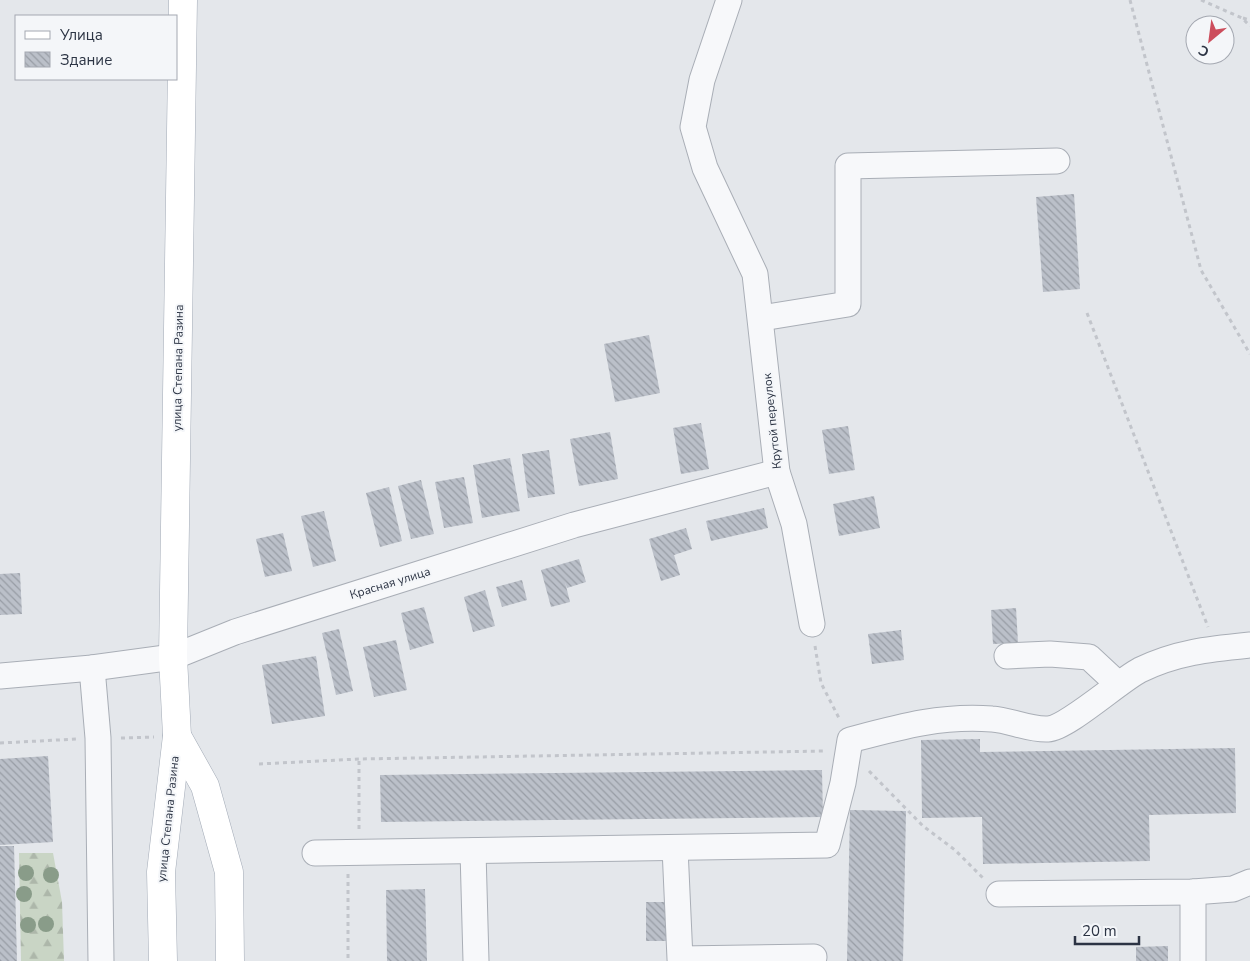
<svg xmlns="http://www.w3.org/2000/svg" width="1250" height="961" font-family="'Nunito Sans',sans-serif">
	<defs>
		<pattern id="forest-firs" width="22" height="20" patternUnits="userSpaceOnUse" patternTransform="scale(1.25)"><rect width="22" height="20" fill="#c9d5c5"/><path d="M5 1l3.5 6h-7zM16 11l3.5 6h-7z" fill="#adb7aa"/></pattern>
		<pattern id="building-back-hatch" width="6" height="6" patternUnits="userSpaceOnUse" patternTransform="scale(1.25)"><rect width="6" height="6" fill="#bbc0c9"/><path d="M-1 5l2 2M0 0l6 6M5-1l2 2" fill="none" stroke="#989da5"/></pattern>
	</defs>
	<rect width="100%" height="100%" fill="#e4e7eb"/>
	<path fill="url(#forest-firs)" d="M19,853H53L62,902L64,961H21Z"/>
	<g fill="url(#building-back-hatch)">
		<path d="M1074,194L1080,289L1043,292L1036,197Z"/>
		<path d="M649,335L660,393L615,402L604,344Z"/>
		<path d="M701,423L709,469L681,474L673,428Z"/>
		<path d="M848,426L855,470L829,474L822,430Z"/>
		<path d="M610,432L618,479L579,486L570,439Z"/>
		<path d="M549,450L555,494L528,498L522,454Z"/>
		<path d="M510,458L520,511L482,518L473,465Z"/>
		<path d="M464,477L473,523L444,528L435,482Z"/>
		<path d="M421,480L434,534L411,539L398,486Z"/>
		<path d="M389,487L402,541L380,547L366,493Z"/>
		<path d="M874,496L880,528L839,536L833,504Z"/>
		<path d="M764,508L768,528L711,541L706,521Z"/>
		<path d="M324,511L336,561L313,567L301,516Z"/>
		<path d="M686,528L692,549L674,555L680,575L661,581L649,539Z"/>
		<path d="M283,533L292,571L265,577L256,539Z"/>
		<path d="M579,559L586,582L567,588L565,582L570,602L551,607L541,570Z"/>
		<path d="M20,573L22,614L0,615V574Z"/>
		<path d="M522,580L527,600L502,607L496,587Z"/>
		<path d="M485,590L495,626L473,632L464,597Z"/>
		<path d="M424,607L434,643L410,650L401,613Z"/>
		<path d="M1016,608L1018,643L993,644L991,610Z"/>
		<path d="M339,629L353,691L336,695L322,633Z"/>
		<path d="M901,630L904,660L872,664L868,634Z"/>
		<path d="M396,640L407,690L374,697L363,647Z"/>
		<path d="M316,656L325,716L272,724L262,665Z"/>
		<path d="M980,739V752L1235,748L1236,813L1149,815L1150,861L983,864L982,817L922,818L921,740Z"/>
		<path d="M48,756L53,842L0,845V759Z"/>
		<path d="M822,770L823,817L381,822L380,775Z"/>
		<path d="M850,810L906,811L903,961H847Z"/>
		<path d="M0,846H14L17,961H0Z"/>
		<path d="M425,889L427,961H387L386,890Z"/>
		<rect x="646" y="902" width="20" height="39"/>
		<path d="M1168,946V961H1136V947Z"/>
	</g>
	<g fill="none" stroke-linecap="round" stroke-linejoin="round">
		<g stroke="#a9aeb6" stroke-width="27">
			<g id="minor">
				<path d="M729,0L702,80L693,127L705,168L755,274L777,472L794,524L812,624"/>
				<path d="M762,318L848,304V166L1057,161"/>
				<path d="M1007,656L1050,654L1089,657L1118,684"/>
				<path d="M92,668L98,738L101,961"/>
				<path d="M0,676L92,668L173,657L235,632L574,525L777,472"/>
				<path d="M675,848L680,959L814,957"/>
				<path d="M473,851L476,961"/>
				<path d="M315,853L827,845L843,783L850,740C899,727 941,715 992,719C1010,720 1029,730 1048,729C1067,728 1119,681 1140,670C1177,652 1210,649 1250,645"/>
				<path d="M999,894L1193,892L1233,889L1250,882"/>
				<path d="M1193,961V892"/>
			</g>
		</g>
		<g stroke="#a3abb7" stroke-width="29">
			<g id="major">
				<path d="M177,736L205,786L229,872L230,961"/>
				<path d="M163,961L161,872L177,736L173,657L183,0"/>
			</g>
		</g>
		<g stroke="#c2c5cb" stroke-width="3" stroke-dasharray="4 4" stroke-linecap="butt">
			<path d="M1130,0L1201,270L1250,354"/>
			<path d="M1201,0L1242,18L1250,26"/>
			<path d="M1243,18L1250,20"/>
			<path d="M1087,313L1208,627"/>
			<path d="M815,646L821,683L840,720"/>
			<path d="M121,738L154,737"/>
			<path d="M0,743L77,739"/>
			<path d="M259,764L359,759L826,751"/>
			<path d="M869,771L923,826L955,850L984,879"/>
			<path d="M359,829V759"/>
			<path d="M348,874V961"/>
		</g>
		<use href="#minor" stroke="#f7f8fa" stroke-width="25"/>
		<use href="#major" stroke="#fff" stroke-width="28"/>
	</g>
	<g fill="#899c89">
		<circle cx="26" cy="873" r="8"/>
		<circle cx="51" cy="875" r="8"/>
		<circle cx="24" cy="894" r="8"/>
		<circle cx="46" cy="924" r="8"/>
		<circle cx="28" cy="925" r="8"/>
	</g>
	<g text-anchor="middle" stroke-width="4" stroke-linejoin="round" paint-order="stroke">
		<g font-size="12" fill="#2c3444" stroke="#f4f6f9">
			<text transform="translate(178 368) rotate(-89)" y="4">улица Степана Разина</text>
			<text transform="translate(772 421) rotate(-96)" y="4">Крутой переулок</text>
			<text transform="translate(390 583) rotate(-17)" y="4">Красная улица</text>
			<text transform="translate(168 819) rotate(-84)" y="4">улица Степана Разина</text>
		</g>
	</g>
	<rect x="15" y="15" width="162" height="65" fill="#f4f6f9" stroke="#a4a8b1"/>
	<rect x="25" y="31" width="25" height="8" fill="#ffffff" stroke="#a4a8b1"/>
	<text x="60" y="40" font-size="15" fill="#2c3444">Улица</text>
	<rect x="25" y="52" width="25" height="15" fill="url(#building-back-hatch)" stroke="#a4a8b1"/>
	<text x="60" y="65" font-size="15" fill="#2c3444">Здание</text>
	<g transform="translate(1210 40) rotate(209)"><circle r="24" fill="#f4f6f9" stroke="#a4a8b1"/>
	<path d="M0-4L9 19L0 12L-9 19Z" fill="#cc4d5c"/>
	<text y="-8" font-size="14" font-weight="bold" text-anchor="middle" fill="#2c3444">С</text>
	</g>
	<path d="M1075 936v8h64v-8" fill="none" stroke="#2c3444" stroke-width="2.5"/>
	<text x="1082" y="936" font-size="15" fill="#2c3444" stroke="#f4f6f9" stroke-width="4" paint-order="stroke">20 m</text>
</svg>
